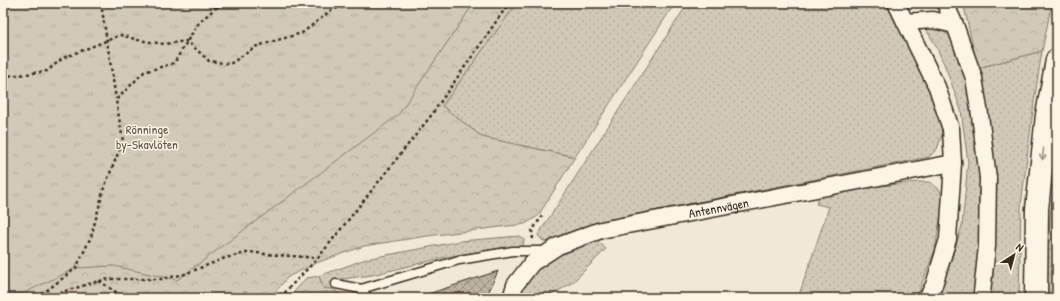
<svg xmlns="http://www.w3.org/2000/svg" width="1060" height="301" font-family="'Patrick Hand',sans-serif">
	<defs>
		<pattern id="grass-dots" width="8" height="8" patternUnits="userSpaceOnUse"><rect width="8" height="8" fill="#d2c9ba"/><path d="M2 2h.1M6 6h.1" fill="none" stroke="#b5ad9f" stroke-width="1.8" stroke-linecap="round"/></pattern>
		<pattern id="forest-crowns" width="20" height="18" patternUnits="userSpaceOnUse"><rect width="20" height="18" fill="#d2c9ba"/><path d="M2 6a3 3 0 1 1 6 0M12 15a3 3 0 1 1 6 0" fill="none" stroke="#b5ad9f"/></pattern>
		<pattern id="park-tufts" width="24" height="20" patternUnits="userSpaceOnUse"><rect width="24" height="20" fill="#d2c9ba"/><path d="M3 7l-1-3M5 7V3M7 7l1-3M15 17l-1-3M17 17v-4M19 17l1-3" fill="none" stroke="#b5ad9f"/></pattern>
		<pattern id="building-cross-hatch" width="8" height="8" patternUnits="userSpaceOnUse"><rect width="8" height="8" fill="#beb3a4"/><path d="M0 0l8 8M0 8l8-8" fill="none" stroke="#9c9285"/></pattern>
	</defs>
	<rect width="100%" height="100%" fill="#f0e9d9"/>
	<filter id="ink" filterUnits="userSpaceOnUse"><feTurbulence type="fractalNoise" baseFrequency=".025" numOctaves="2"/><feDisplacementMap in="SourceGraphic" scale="8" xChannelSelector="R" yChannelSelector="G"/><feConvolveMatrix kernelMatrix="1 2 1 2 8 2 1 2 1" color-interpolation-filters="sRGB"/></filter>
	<g filter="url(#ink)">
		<g fill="url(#grass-dots)" stroke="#867a6c">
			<path d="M517,3H675L575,157L482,137L442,106Z"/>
			<path d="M688,3H886L925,80L941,125L942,135L937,149L929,157L602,221L573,232L550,244L542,240L538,235Z"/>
			<path d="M924,26L940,30L953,37L971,87L983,208L974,298H939L962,226L968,162L961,110L945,66L935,44Z"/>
			<path d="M1042,51L1034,102L1021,205L1019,298H986L994,189L988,116L978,68Z"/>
			<path d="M1057,156V298H1047L1046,289L1050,218Z"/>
			<path d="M919,182H930L940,190L943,201L935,250L919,291L914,298H798L829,207L816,204L819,195L827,191Z"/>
			<path d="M519,236L524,239L523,247L501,248L446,257L372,275L335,280L332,289L323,288L319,276L366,259L461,241Z"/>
			<path d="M593,239L599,242L606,249L573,282L547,298H522L521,291L540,265L580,243Z"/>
		</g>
		<g fill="url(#forest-crowns)" stroke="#867a6c">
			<path d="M3,3H517L442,106L482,137L575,157L538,216L525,224L427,236L364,246L316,263L288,277L270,298H3Z"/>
			<path d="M963,3H1052L1042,51L978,68Z"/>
			<path d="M319,276L323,288L332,289L347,298H289L306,278Z"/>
		</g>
		<path fill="url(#park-tufts)" stroke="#867a6c" d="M3,3H474L398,115L177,280L114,266L76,268L24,293L3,295Z"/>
		<path fill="url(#building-cross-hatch)" stroke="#3b2a1e" d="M498,271L486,298H416Z"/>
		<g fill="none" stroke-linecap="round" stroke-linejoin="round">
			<g stroke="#3b2a1e" stroke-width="11">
				<g id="service">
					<path d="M336,284L361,289L459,260L513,251H546"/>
					<path d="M361,289L368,298"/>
				</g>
			</g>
			<g stroke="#3b2a1e" stroke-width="19">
				<g id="minor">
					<path d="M896,3L937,87L951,129L953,163L948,239L934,285L927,298"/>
					<path d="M945,3L955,25L974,78L980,115L988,178L987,246L982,293L981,298"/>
					<path d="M905,22L933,20L955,25"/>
					<path id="s1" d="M511,298L515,285L532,263L558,246L601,230L953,163"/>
				</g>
			</g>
			<g stroke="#3b2a1e" stroke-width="25">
				<path id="primary" d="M1036,298L1037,209L1047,115L1057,60"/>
			</g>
			<g stroke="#3b2a1e" stroke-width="2.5" stroke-dasharray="3 3" stroke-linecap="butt">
				<path d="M101,3L116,99"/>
				<path d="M218,7L223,3"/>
				<path d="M3,76L19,75L47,71L63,58L121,35L138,40L164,44L187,41L209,61L230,64L257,46L302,33L333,9L364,3"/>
				<path d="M533,239L532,231L542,216"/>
				<path d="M99,281L125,298"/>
				<path d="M37,298L76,268L91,237L104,188L123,141L116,100L144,72L174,63L199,22L217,7L219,3"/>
				<path d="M42,298L99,281L110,279H162L185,274L225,258L250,252L265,254L317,258"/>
				<path d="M281,298L287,290L318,258L430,117L509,3"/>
			</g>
			<use href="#service" stroke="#fcf5e5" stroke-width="8"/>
			<use href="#minor" stroke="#fcf5e5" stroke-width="16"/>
			<use href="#primary" stroke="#fcf5e5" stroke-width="22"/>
		</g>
		<defs><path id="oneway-shaft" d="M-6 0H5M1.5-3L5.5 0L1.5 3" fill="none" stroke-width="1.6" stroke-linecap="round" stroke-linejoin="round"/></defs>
		<use stroke="#9c9082" href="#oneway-shaft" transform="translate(1043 154) rotate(96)"/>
	</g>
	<g text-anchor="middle" stroke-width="3" stroke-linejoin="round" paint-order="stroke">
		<g font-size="13" fill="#615245" stroke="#fcf5e5">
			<text x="147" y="134">Rönninge<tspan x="147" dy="15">by-Skavlöten</tspan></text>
		</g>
		<g font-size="13" fill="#3b2a1e" stroke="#fcf5e5">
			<text dy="5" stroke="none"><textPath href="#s1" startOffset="238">Antennvägen</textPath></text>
		</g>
	</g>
	<rect width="1060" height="301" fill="none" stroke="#fcf5e5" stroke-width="16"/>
	<rect x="8" y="8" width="1044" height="285" fill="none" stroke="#3b2a1e" stroke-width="1.5" filter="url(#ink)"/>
	<g transform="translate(1014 255) rotate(36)" stroke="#fcf5e5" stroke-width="3" paint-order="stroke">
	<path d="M0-3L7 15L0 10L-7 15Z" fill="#3b2a1e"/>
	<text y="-6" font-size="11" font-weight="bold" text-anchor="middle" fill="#3b2a1e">N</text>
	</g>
</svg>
